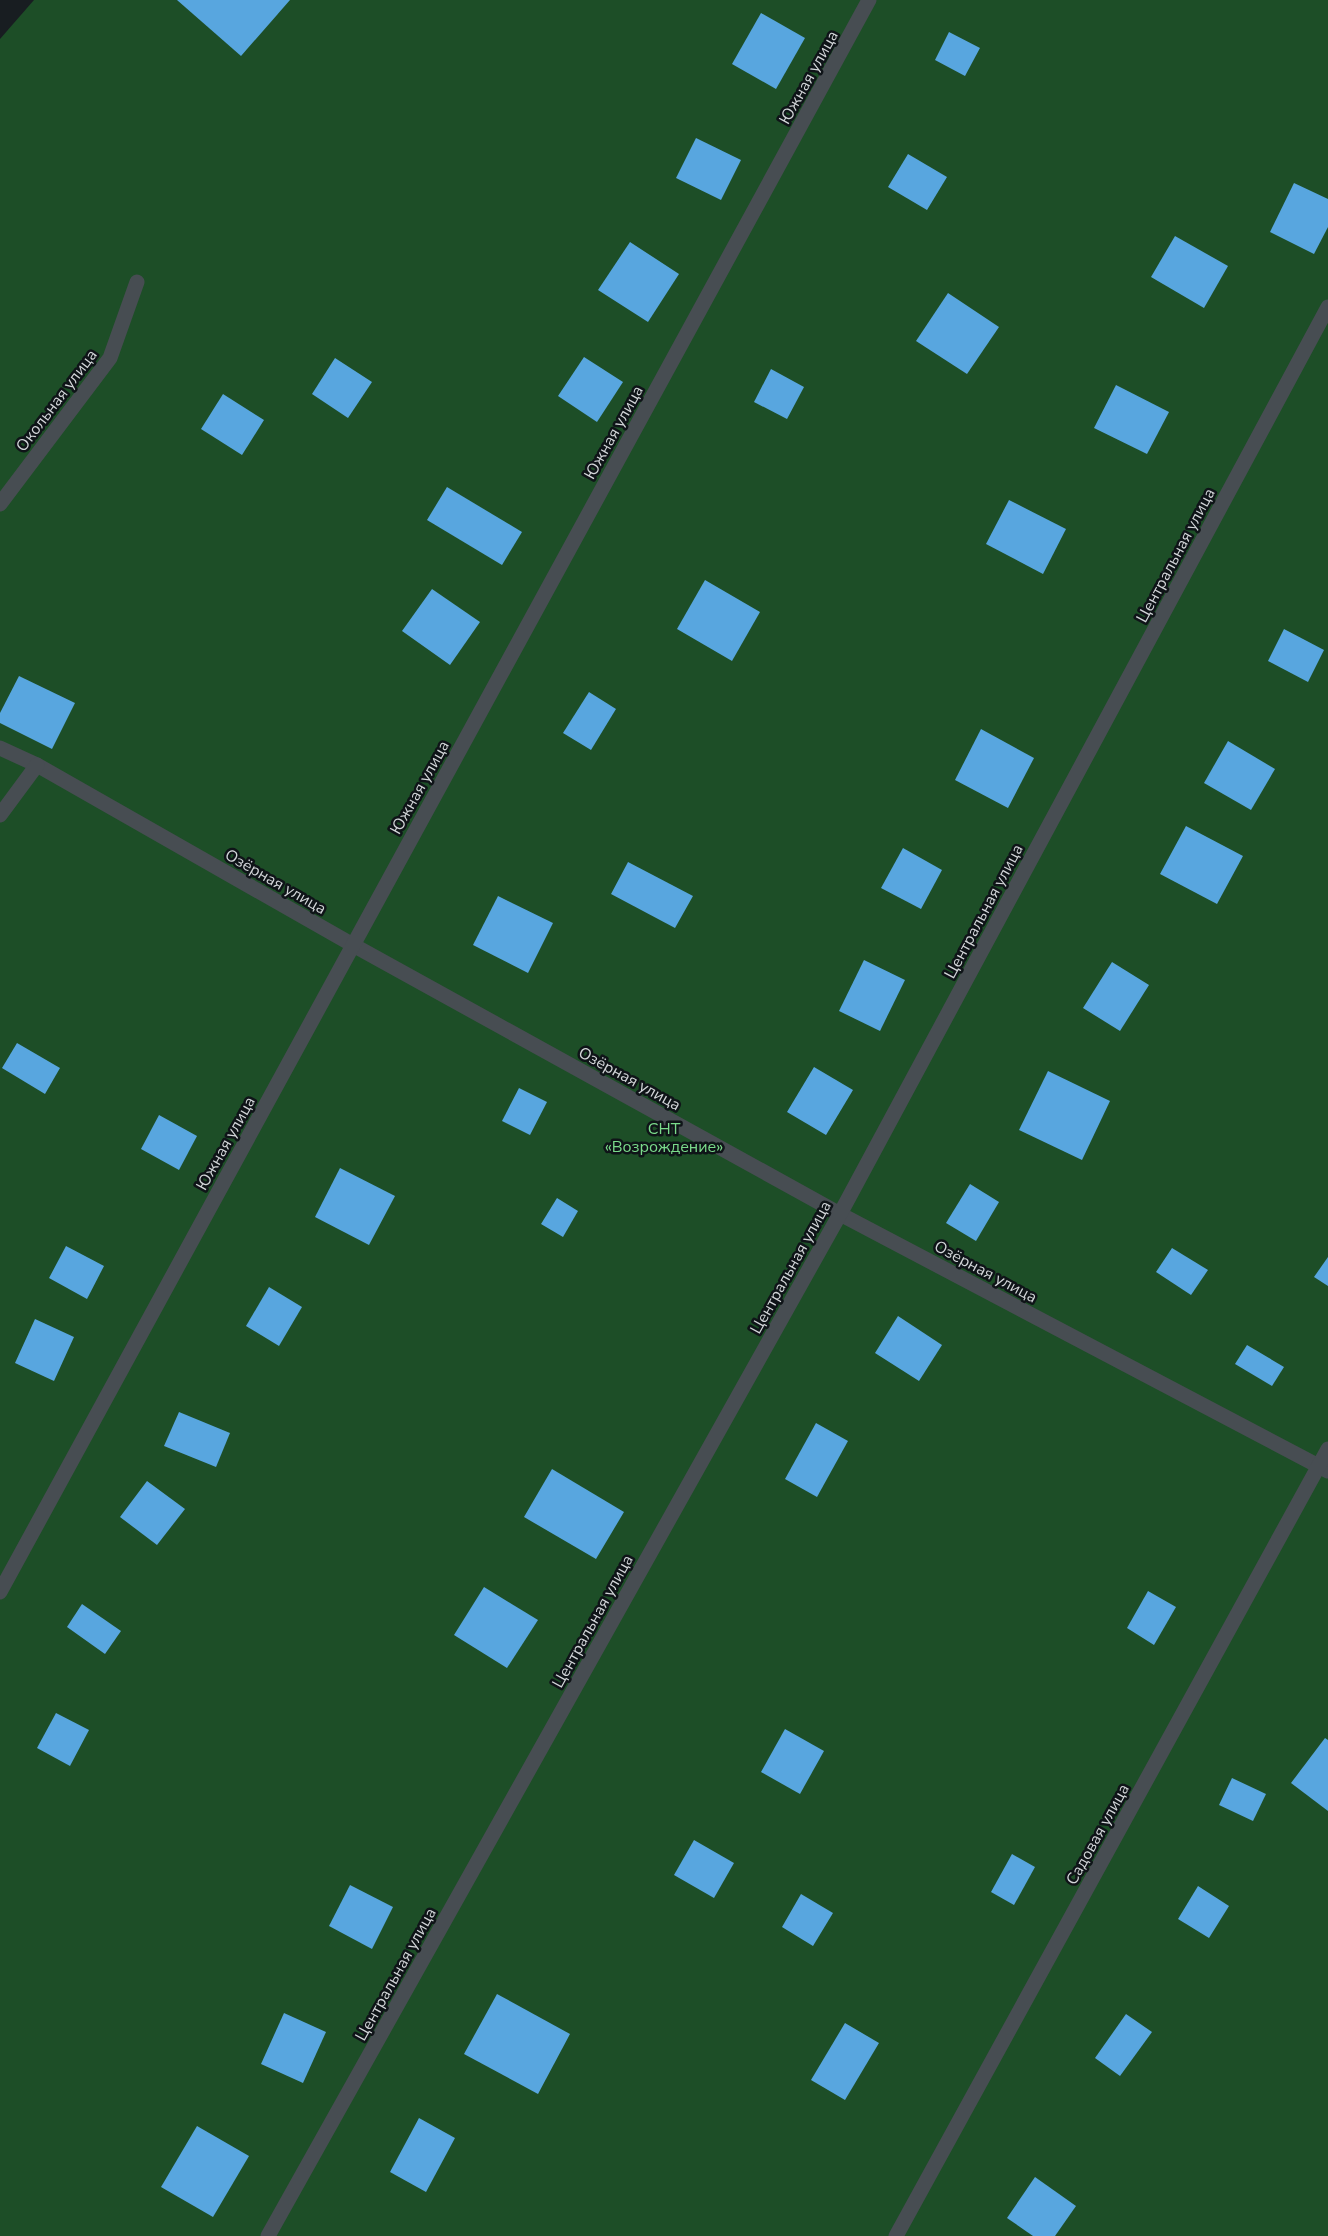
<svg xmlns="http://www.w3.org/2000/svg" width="1328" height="2236" font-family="'Nunito Sans',sans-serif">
	<rect width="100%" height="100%" fill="#181d21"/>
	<path fill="#1d4e27" d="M34,0H1328V2236H0V39Z"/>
	<g fill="#58a6df">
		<path d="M177,0H290L241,56Z"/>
		<path d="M761,13L805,38L776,89L732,64Z"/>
		<path d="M949,32L980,48L965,76L935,60Z"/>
		<path d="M696,138L741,160L721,200L676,178Z"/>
		<path d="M908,154L947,177L927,210L888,187Z"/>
		<path d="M1294,183L1328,199V227L1314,254L1270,232Z"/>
		<path d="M1175,236L1228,266L1204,308L1151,277Z"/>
		<path d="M630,242L679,274L648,322L598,290Z"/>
		<path d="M948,293L999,327L967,374L916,341Z"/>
		<path d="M584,357L623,382L597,422L558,396Z"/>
		<path d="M335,358L372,382L348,418L312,394Z"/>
		<path d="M771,369L804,387L787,419L754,402Z"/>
		<path d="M1116,385L1169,412L1147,454L1094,428Z"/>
		<path d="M223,394L264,420L242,455L201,429Z"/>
		<path d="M447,487L522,532L502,565L427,520Z"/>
		<path d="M1009,500L1066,529L1043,574L986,544Z"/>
		<path d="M705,580L760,612L732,661L677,629Z"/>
		<path d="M432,589L480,622L450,665L402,631Z"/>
		<path d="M1284,629L1324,650L1308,682L1268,661Z"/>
		<path d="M19,676L75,703L52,749L0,723V713Z"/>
		<path d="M589,692L616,709L591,750L563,733Z"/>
		<path d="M981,729L1034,758L1008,808L955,780Z"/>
		<path d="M1228,741L1275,769L1251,810L1204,783Z"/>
		<path d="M1186,826L1243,856L1217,904L1160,874Z"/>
		<path d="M903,848L942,870L921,909L881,888Z"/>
		<path d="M628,862L693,896L675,928L611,894Z"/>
		<path d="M498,896L553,923L528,973L473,945Z"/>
		<path d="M864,960L905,980L880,1031L839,1011Z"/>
		<path d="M1112,962L1149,985L1120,1031L1083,1008Z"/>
		<path d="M17,1043L60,1068L45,1094L2,1068Z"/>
		<path d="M814,1067L853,1090L826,1135L787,1112Z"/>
		<path d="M1048,1071L1110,1101L1082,1160L1019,1130Z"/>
		<path d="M519,1088L547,1102L530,1135L502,1121Z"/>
		<path d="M159,1115L197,1136L179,1170L141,1149Z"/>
		<path d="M340,1168L395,1196L369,1245L315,1217Z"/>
		<path d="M970,1184L999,1202L976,1241L946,1223Z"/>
		<path d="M557,1198L578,1211L563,1237L541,1224Z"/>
		<path d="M66,1246L104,1266L87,1299L49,1278Z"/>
		<path d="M1172,1248L1208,1270L1191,1295L1156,1272Z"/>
		<path d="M1328,1257V1286L1314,1277Z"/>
		<path d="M269,1287L302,1307L279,1346L246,1326Z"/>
		<path d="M898,1316L942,1345L919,1381L875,1353Z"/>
		<path d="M35,1319L74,1337L54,1381L15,1363Z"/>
		<path d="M1247,1345L1284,1367L1272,1386L1235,1364Z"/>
		<path d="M179,1412L230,1433L216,1467L164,1446Z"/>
		<path d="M816,1423L848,1441L817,1497L785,1479Z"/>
		<path d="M552,1469L624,1512L596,1559L524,1517Z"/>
		<path d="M147,1481L185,1509L157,1545L120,1517Z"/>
		<path d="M484,1587L538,1620L507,1668L454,1635Z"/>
		<path d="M1148,1591L1176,1607L1154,1645L1127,1628Z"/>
		<path d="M82,1604L121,1631L105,1654L67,1627Z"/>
		<path d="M56,1713L89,1730L70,1766L37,1748Z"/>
		<path d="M785,1729L824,1751L800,1794L761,1772Z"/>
		<path d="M1325,1738L1328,1740V1811L1291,1783Z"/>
		<path d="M1232,1778L1266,1794L1253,1821L1219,1805Z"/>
		<path d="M694,1840L734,1863L714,1898L674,1875Z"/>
		<path d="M1012,1854L1035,1867L1014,1905L991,1892Z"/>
		<path d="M350,1885L393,1907L372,1949L329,1926Z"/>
		<path d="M1198,1886L1229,1906L1209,1938L1178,1919Z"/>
		<path d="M801,1894L833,1913L813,1946L782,1927Z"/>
		<path d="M497,1994L570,2034L538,2094L464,2054Z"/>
		<path d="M284,2013L326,2032L303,2083L261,2064Z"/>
		<path d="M1126,2014L1152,2032L1120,2076L1095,2058Z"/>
		<path d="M845,2023L879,2043L845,2100L811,2080Z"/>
		<path d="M419,2118L455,2138L426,2192L390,2172Z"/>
		<path d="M197,2126L249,2156L213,2217L161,2187Z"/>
		<path d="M1035,2177L1076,2206L1055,2236H1033L1007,2218Z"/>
	</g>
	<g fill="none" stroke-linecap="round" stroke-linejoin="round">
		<g stroke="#474d52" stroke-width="15">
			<path d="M0,504L110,358L137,282"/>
			<path d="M0,748L37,765L353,945L840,1214L1328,1471"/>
			<path d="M0,815L37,765"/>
			<path d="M0,1592L869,0"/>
			<path d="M268,2236L840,1214L1328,307"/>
			<path d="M896,2236L1328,1449"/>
		</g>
	</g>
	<g text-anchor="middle" stroke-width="5" stroke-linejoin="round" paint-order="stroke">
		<g font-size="16" fill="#d2d5d8" stroke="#0f1418">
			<text transform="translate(808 77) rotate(-61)" y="6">Южная улица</text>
			<text transform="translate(56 400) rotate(-53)" y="6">Окольная улица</text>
			<text transform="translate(613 432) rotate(-61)" y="6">Южная улица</text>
			<text transform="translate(1175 555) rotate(-62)" y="6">Центральная улица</text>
			<text transform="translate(419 787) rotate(-61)" y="6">Южная улица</text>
			<text transform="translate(276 881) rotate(30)" y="6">Озёрная улица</text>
			<text transform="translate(983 911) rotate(-62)" y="6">Центральная улица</text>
			<text transform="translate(630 1078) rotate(29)" y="6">Озёрная улица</text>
			<text transform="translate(225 1143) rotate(-61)" y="6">Южная улица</text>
			<text transform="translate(790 1267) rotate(-61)" y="6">Центральная улица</text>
			<text transform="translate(986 1271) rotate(28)" y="6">Озёрная улица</text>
			<text transform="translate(592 1621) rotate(-61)" y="6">Центральная улица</text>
			<text transform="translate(1097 1834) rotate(-61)" y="6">Садовая улица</text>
			<text transform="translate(395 1974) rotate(-61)" y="6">Центральная улица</text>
		</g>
		<g font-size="16" fill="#7bdb8b" stroke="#0f1418">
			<text x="664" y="1134">СНТ<tspan x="664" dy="18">«Возрождение»</tspan></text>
		</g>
	</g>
</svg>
